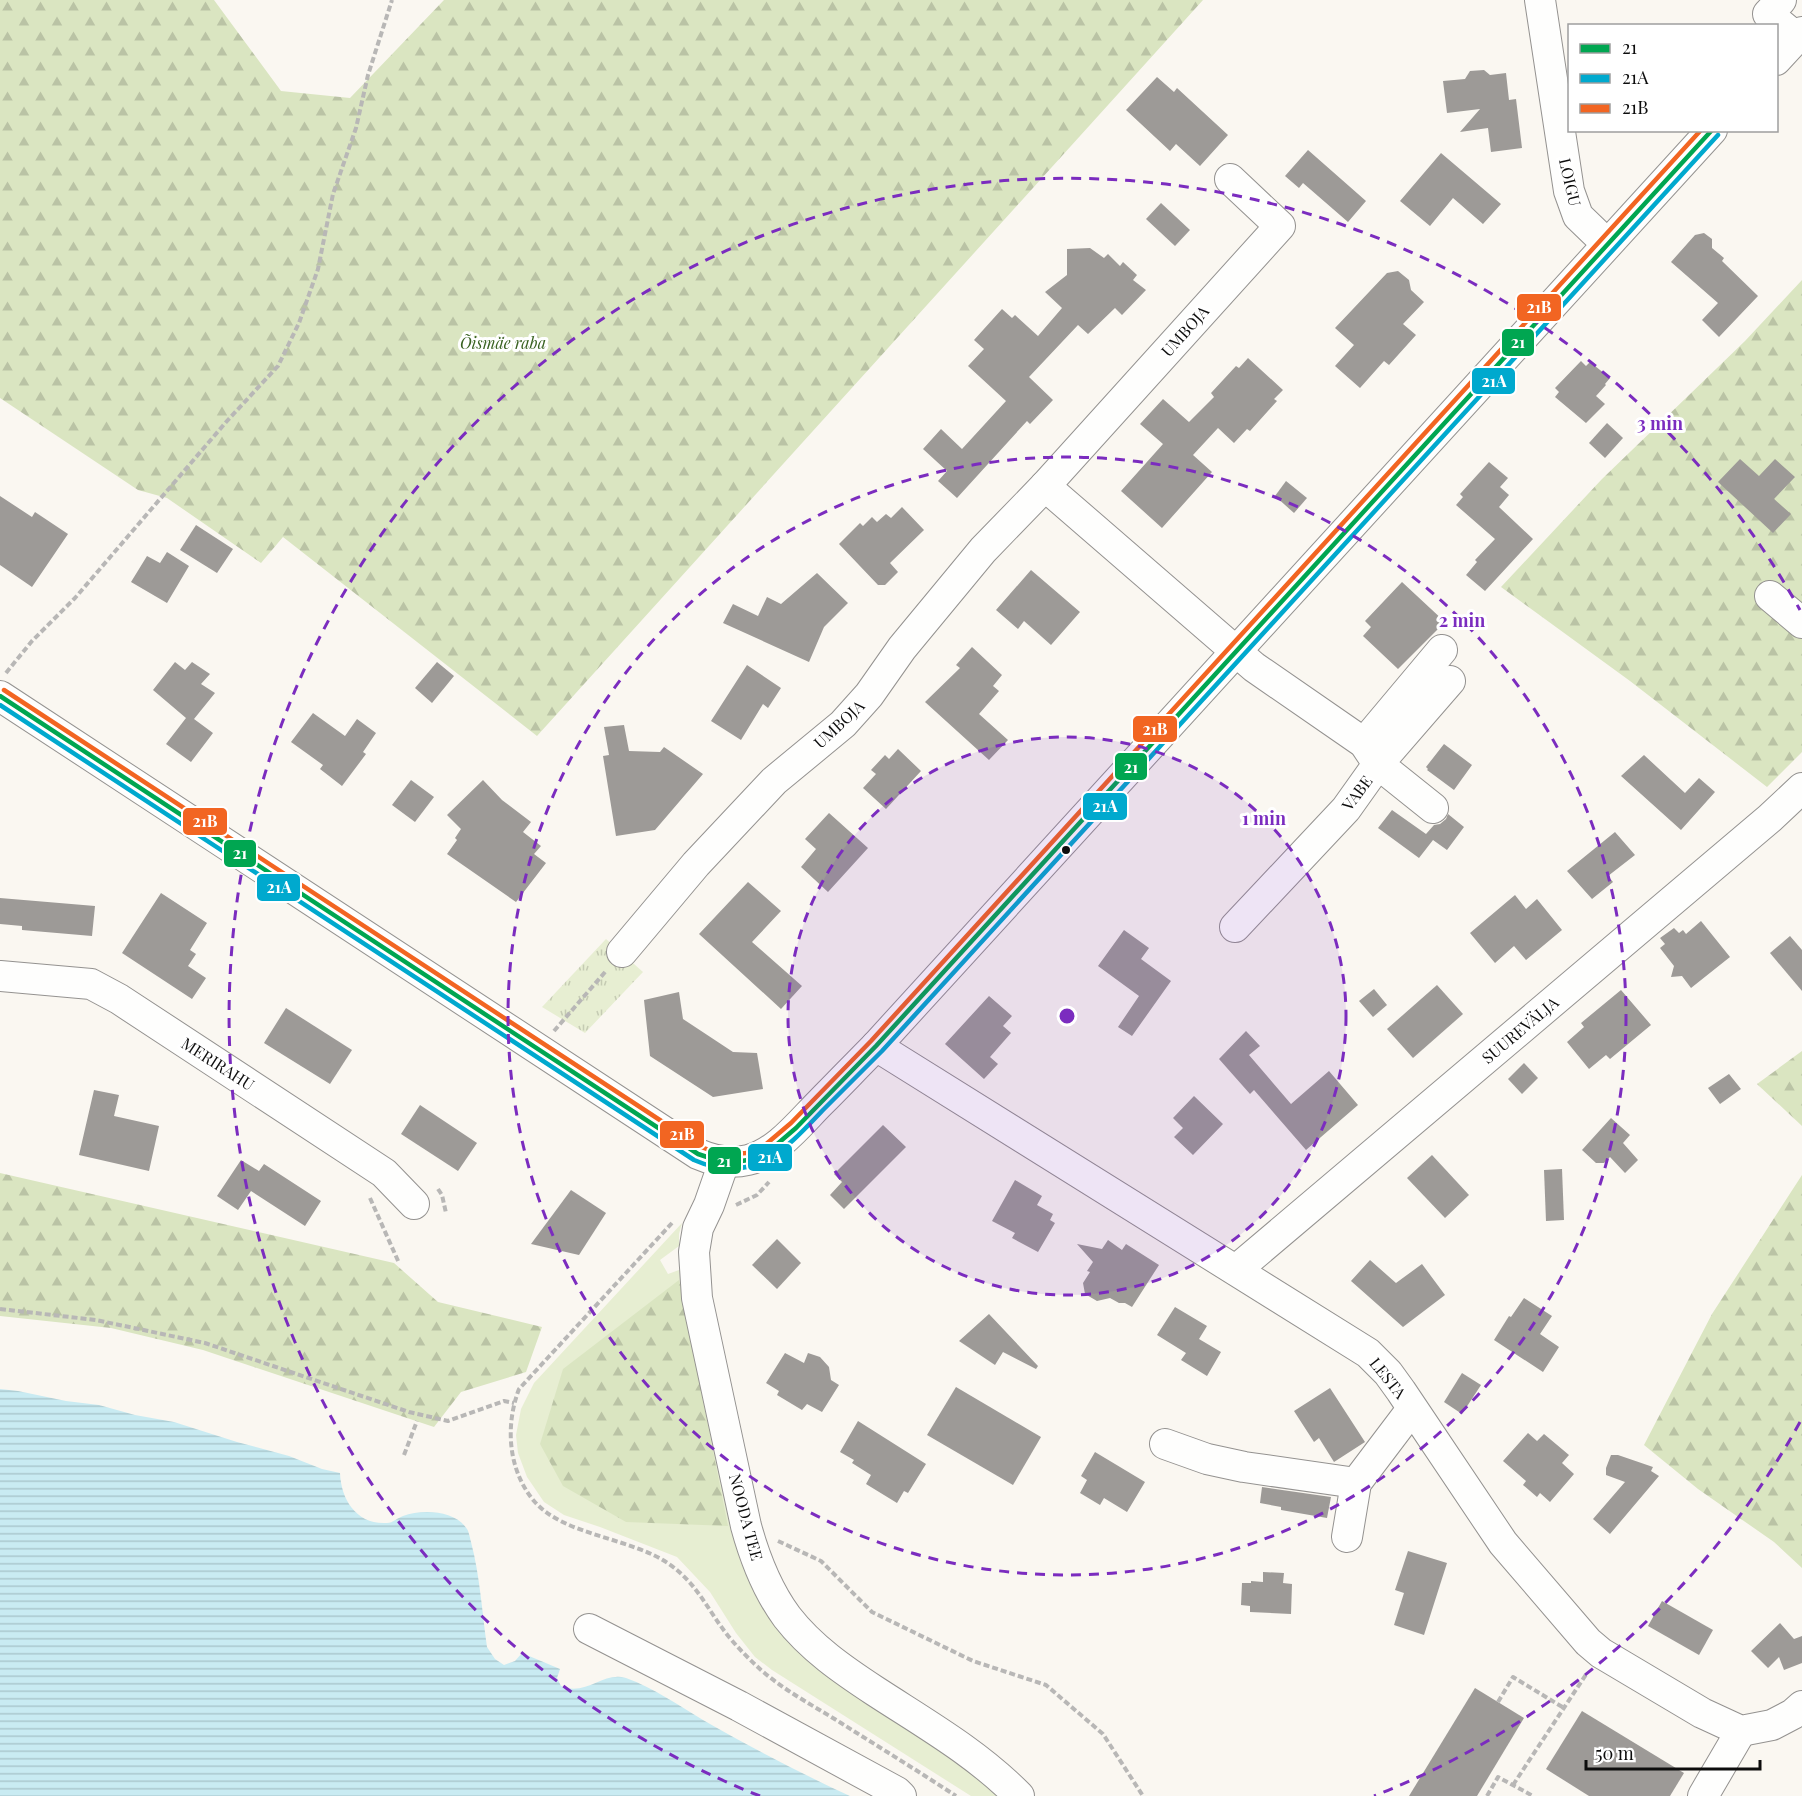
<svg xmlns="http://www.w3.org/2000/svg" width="1802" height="1796" font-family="'Playfair Display',serif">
	<defs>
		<pattern id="forest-firs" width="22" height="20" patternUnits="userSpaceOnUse" patternTransform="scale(1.5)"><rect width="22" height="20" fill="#dae5c1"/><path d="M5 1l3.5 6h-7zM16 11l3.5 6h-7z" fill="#bac3a5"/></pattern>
		<pattern id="park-tufts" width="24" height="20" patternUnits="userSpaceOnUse" patternTransform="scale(1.5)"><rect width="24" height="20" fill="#e7eed2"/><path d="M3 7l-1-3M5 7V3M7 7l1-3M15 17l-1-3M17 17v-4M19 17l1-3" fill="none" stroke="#c5cbb3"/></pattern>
		<pattern id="water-rules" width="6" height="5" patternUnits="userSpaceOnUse" patternTransform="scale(1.5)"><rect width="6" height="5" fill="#c9ebf2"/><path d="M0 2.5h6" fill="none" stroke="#abc8ce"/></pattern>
	</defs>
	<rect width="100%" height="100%" fill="#faf7f1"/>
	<path fill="#e7eed2" d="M682,1223L679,1234V1246L660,1260L668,1274L679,1270L730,1520L741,1563L755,1594L782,1632L932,1742L1000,1796H971L772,1670L755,1657L736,1633L710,1592L677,1557L600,1527L564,1515L544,1502L527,1477L518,1453L516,1435L521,1409L534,1383Z"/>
	<g fill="url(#forest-firs)">
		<path d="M0,0H214L281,91L350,98L444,0H1203L537,736L283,537L261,563L167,498L138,490L0,398Z"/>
		<path d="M1802,280V752L1767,787L1630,681L1501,587L1602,479L1745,341Z"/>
		<path d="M1802,1051V1126L1757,1084Z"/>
		<path d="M0,1173L394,1263L438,1302L542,1327L526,1372L461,1392L434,1427L203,1350L111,1328L0,1316Z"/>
		<path d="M1802,1175V1568L1774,1542L1698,1489L1644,1445L1712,1314Z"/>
		<path d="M679,1280L728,1526L626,1522L563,1486L540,1444L563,1369Z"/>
	</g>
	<path fill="url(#park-tufts)" d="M606,939L643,972L585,1033L542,1007Z"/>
	<path fill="url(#water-rules)" d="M0,1389L18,1391L66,1401L99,1405L135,1415L174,1422L237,1442L289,1456L322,1469L340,1473C341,1500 357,1525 387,1523C393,1523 397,1518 403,1516C422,1509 455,1510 467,1529C469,1532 470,1538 471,1542C480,1576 482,1612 487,1647L495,1659L504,1665L515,1661L522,1653L560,1669L557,1678L561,1686C586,1697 603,1671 626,1678C654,1688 678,1705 703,1720C750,1747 800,1773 850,1796H0Z"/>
	<g fill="#9d9a97">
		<path d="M1484,70L1490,75L1506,73L1509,100L1516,99L1522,148L1491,152L1488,128L1460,132L1480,109L1447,113L1443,81L1465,79L1470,71Z"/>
		<path d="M1157,77L1174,92L1177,88L1228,135L1200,166L1176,144L1170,151L1126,110Z"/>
		<path d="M1308,150L1366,201L1348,222L1303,183L1299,188L1285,176Z"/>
		<path d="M1441,153L1501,204L1483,224L1453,198L1430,226L1400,201Z"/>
		<path d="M1161,203L1190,230L1175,246L1146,219Z"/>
		<path d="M1704,233L1712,239V248L1724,258L1722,261L1758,296L1719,337L1702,320L1718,303L1671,262L1695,235Z"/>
		<path d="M1090,248L1104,258L1108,254L1120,266L1123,262L1137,275L1133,280L1146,290L1122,315L1115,308L1088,334L1078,325L1029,377L1053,400L1030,424L1027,421L957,498L938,481L947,471L923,449L941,429L962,449L1006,401L968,366L984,349L974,340L1002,309L1012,318L1015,315L1038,336L1062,308L1045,292L1067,275V249Z"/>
		<path d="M1398,271L1409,280L1411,290L1424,302L1403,324L1416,335L1389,365L1384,361L1360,388L1335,366L1354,345L1335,328L1387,273Z"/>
		<path d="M1248,358L1283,390L1274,399L1277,401L1250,431L1247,429L1234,443L1218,428L1193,455L1212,472L1162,528L1121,491L1163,444L1140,424L1163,399L1189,422L1214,397L1211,393L1236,366L1239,368Z"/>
		<path d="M1581,361L1586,366L1590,362L1610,378L1605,384L1606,385L1596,396L1605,404L1586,423L1555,397L1559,392L1555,388Z"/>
		<path d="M1607,423L1623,438L1605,458L1589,443Z"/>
		<path d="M1740,459L1759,476L1775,459L1795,477L1774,499L1791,514L1773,533L1718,482Z"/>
		<path d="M1489,462L1508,478L1500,487L1509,495L1499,507L1533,539L1485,591L1466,575L1477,562L1475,560L1495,539L1456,505L1463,497L1460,494Z"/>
		<path d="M1286,481L1307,498L1294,513L1275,496Z"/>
		<path d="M0,496L32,517L35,512L68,534L32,587L0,565Z"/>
		<path d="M902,507L924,530L890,563L898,572L885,585H878L839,544L860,523L863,526L872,517L877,522L886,514L891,518Z"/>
		<path d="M196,525L233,549L217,573L180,550Z"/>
		<path d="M167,552L189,566L167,603L131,582L147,556L160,563Z"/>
		<path d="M1031,570L1080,612L1051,645L1024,621L1018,629L996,610Z"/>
		<path d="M817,573L848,603L824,627L809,662L723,623L733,604L758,616L767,597L781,604Z"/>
		<path d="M1402,582L1445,622L1398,669L1363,636L1371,627L1365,621Z"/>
		<path d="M972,647L1002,675L993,686L999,691L979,714L1008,740L989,760L925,702L960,668L956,665Z"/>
		<path d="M175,662L185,670L192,662L210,674L201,684L215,693L194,719L213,733L191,762L166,744L186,718L153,690Z"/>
		<path d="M437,662L454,676L432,703L415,688Z"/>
		<path d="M747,665L781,688L768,708L763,704L741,740L711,721Z"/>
		<path d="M313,713L345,736L357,719L376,733L363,752L366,754L342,786L320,769L323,765L291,742Z"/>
		<path d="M624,725L629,751L660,752L664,747L703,774L655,830L616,836L603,756L609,755L604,727Z"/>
		<path d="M1444,744L1472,765L1454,790L1427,770L1428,769L1426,767Z"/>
		<path d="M898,749L921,771L886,809L863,788L876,774L871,770L885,755L889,759Z"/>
		<path d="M1644,755L1685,793L1699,778L1715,792L1681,830L1621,776Z"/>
		<path d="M411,780L434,797L415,822L392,805Z"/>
		<path d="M483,780L502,800L531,822L523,832L541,846L534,854L546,863L516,902L447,854L457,840L455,838L461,829L447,815Z"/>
		<path d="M1392,810L1426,834L1434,825L1440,824L1446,819L1448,814L1464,827L1447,850L1433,840L1419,858L1378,828Z"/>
		<path d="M829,813L868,848L828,892L801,867L816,849L805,839Z"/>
		<path d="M1615,832L1635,855L1608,876L1613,882L1592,899L1567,871Z"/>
		<path d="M748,882L781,911L752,942L802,986L781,1009L699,934Z"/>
		<path d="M161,893L207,923L190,950L196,954L188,966L206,978L192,999L122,953Z"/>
		<path d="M1515,895L1526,909L1537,899L1562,930L1526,960L1514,946L1495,963L1470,933Z"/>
		<path d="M0,898L95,906L92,936L22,930V926L0,924Z"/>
		<path d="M1701,921L1730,957L1691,988L1682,976L1671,977L1674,966L1660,948L1665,944L1660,938L1674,928L1679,933L1683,930L1686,934Z"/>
		<path d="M1124,930L1149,948L1141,959L1171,981L1132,1036L1118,1027L1139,996L1098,966Z"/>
		<path d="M1790,936L1802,950V991L1770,953Z"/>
		<path d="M1437,985L1463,1014L1413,1058L1387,1029Z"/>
		<path d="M1374,989L1387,1005L1373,1017L1359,1001Z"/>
		<path d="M1621,990L1651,1025L1610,1059L1606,1055L1589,1069L1567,1042L1584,1027L1581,1023Z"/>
		<path d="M679,992L683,1019L733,1052L757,1053L763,1089L713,1097L650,1056L644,1000Z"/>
		<path d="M989,996L1012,1016L1003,1026L1011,1033L990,1057L998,1064L984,1079L945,1044Z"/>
		<path d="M286,1008L352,1050L330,1084L264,1043Z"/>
		<path d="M1246,1031L1260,1046L1249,1055L1291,1104L1329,1071L1358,1105L1306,1150L1254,1090L1250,1094L1219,1059Z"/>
		<path d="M1524,1063L1538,1078L1522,1094L1508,1079Z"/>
		<path d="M1729,1074L1741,1089L1720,1104L1708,1088Z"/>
		<path d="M94,1090L119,1095L114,1116L159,1126L149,1171L79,1155Z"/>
		<path d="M1194,1096L1223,1124L1193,1155L1174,1137L1183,1128L1173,1118Z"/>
		<path d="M420,1105L477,1143L458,1171L401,1134Z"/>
		<path d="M1611,1118L1630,1135L1623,1143L1638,1160L1625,1173L1610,1157L1604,1163H1596L1582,1150Z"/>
		<path d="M883,1125L906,1147L844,1209L830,1195L842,1182L834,1174Z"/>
		<path d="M1432,1155L1469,1195L1445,1218L1407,1178Z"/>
		<path d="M241,1160L259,1171L264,1164L321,1201L305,1226L251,1191L238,1210L217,1196Z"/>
		<path d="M1562,1169L1564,1220L1546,1221L1544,1170Z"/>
		<path d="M1015,1180L1042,1196L1037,1205L1053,1214L1050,1220L1055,1223L1038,1252L1012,1238L1015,1233L992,1221Z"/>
		<path d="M571,1190L606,1213L579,1255L531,1244Z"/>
		<path d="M777,1239L801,1263L777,1289L752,1265Z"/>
		<path d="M1108,1240L1122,1250L1126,1244L1159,1265L1132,1307L1125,1303H1119L1110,1298L1097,1301L1085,1294L1083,1283L1090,1272L1087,1271L1093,1262L1077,1244L1102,1249Z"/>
		<path d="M1370,1260L1396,1283L1422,1264L1445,1295L1403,1327L1351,1281Z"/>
		<path d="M1524,1298L1552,1316L1540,1334L1559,1347L1543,1372L1494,1340L1509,1316L1511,1317Z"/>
		<path d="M1175,1307L1207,1326L1199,1339L1221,1352L1207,1376L1181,1360L1186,1353L1157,1335Z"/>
		<path d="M989,1314L1038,1366L1036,1369L1003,1352L995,1365L959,1341Z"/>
		<path d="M785,1353L804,1363L808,1353L820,1357L829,1367L831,1380L839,1385L822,1412L807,1404L802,1410L777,1395L779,1391L766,1383Z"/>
		<path d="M1462,1373L1481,1385L1462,1414L1444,1402Z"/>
		<path d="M956,1387L1041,1437L1013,1485L927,1435Z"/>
		<path d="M1330,1388L1365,1442L1334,1462L1319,1438L1314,1442L1294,1411Z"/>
		<path d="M858,1421L926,1464L908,1493L904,1491L897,1503L866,1484L871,1475L852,1463L854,1460L840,1452Z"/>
		<path d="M1528,1433L1537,1441L1544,1434L1569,1455L1562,1463L1574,1474L1550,1502L1540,1493L1537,1497L1523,1485L1526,1481L1503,1461Z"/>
		<path d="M1095,1452L1145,1482L1127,1512L1104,1498L1100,1505L1080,1493L1087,1480L1081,1476Z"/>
		<path d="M1611,1455H1618L1653,1467L1651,1471L1659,1476L1610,1534L1593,1519L1625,1482L1606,1475V1468Z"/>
		<path d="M1262,1487L1331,1497L1327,1518L1281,1510V1507L1260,1503Z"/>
		<path d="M1408,1551L1447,1563L1424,1635L1394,1625L1404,1593L1395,1590Z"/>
		<path d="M1263,1572L1284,1573L1283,1583L1292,1584L1291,1614L1250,1612V1606L1241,1605L1242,1583H1251V1581L1263,1582Z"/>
		<path d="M1662,1601L1713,1630L1699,1655L1648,1626Z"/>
		<path d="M1780,1623L1794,1639L1802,1636V1663L1784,1670L1779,1657L1768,1668L1751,1651Z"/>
		<path d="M1475,1688L1524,1718L1477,1796H1409Z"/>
		<path d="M1582,1711L1684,1773L1670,1796H1589L1546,1769Z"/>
	</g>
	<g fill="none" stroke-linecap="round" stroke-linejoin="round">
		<g stroke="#949290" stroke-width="32">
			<g id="minor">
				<path d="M1540,0L1569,191L1578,216L1607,244"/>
				<path d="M1781,0L1768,14L1797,38"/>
				<path d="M1776,60L1802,32"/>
				<path d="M1045,486L1254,667L1364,743L1378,764L1346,809L1235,927"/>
				<path d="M1770,596L1802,623"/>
				<path d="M0,696L698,1154C714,1161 731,1164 748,1160C777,1153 800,1123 820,1103C839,1084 857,1065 876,1046L1712,130"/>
				<path d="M1364,743L1442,650"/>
				<path d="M1433,808L1378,764L1450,681"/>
				<path d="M622,952L696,864L774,781L843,724L869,695L902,648L983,550L1045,486L1280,226L1230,179"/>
				<path d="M0,976L91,984L119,999L384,1173L414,1204"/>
				<path d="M876,1046L1368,1353L1388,1373L1401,1391L1503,1543L1588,1642L1601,1653L1702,1713L1741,1731L1772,1725L1793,1714L1802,1706"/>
				<path d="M724,1162L709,1205L698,1228L694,1252L697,1298L746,1526C755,1559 767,1590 787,1617C811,1648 843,1670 875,1691C924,1723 977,1753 1019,1796"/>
				<path d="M1236,1270L1770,818L1802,788"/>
				<path d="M1165,1444L1207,1459L1244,1467L1356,1483"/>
				<path d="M1347,1537L1356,1483L1412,1409"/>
				<path d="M589,1629L739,1706L897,1792L901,1796"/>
				<path d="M1703,1796L1741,1731"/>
			</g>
		</g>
		<g stroke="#b8b7b6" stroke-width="4" stroke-dasharray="6 3" stroke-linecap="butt">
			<path d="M6,673L32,641L75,598L227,421L278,366L299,323L318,269L333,194L356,128L368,75L392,0"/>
			<path d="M554,1031L606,971"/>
			<path d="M438,1189L442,1195L446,1213"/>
			<path d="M370,1198L399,1263"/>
			<path d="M736,1205L757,1195L769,1182"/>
			<path d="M672,1223L519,1389C505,1426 508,1470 534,1501C564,1536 630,1537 669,1564C698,1584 708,1611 729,1637C739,1649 750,1660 761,1670C785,1691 814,1706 841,1723C879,1747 918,1771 956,1796"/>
			<path d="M0,1309L96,1320L205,1343L409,1412L448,1421L504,1401L514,1403"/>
			<path d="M404,1455L417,1421"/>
			<path d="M778,1541L821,1561L872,1612L973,1661L1046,1685L1103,1734L1143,1796"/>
			<path d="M1498,1702L1513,1677L1564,1708"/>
			<path d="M1513,1785L1587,1673"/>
			<path d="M1487,1796L1498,1777L1533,1796"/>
		</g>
		<use href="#minor" stroke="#fefefd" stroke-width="30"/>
		<g stroke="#fff" stroke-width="9">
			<path id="bus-1" d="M0,696L698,1154L716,1160L735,1162L748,1160L769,1151L796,1128L876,1046L1712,130"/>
		</g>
		<g stroke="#fff" stroke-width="9">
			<path id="bus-2" d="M0,705L694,1160C753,1186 785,1150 823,1110C843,1090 862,1071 882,1051L1718,135"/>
		</g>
		<g stroke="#fff" stroke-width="9">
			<path id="bus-3" d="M4,690L701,1147L718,1153L735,1154L746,1153L765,1145L791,1123L871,1041L1701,130"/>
		</g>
		<use href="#bus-1" stroke="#00a651" stroke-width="4.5"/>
		<use href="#bus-2" stroke="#00a9ce" stroke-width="4.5"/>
		<use href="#bus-3" stroke="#f26522" stroke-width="4.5"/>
	</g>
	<circle cx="1067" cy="1016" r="279" fill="#7b2cbf" fill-opacity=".12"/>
	<g fill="none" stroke="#7b2cbf" stroke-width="3" stroke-dasharray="10 8">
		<circle cx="1067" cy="1016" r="279"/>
		<circle cx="1067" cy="1016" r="559"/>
		<path d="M1800 1422A838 838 0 0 1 1374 1796M760 1796A838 838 0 1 1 1800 610"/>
	</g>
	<circle fill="#0d0d0d" stroke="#fff" stroke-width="2" cx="1066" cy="850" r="5"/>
	<g text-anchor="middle" stroke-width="6" stroke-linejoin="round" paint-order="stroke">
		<g font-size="16" fill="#0d0d0d" stroke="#fff">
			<text transform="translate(1570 182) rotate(77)" y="6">LOIGU</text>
			<text transform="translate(1185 331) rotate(-48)" y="6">UMBOJA</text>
			<text transform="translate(839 724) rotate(-43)" y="6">UMBOJA</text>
			<text transform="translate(1357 793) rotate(-53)" y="6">VABE</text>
			<text transform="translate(1520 1030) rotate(-40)" y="6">SUUREVÄLJA</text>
			<text transform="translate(218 1064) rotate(33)" y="6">MERIRAHU</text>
			<text transform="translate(1388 1378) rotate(51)" y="6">LESTA</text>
			<text transform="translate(746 1517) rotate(75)" y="6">NOODA TEE</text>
		</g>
		<g font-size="16" font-style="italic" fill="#386120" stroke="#fff">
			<text x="503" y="349">Õismäe raba</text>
		</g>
	</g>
	<circle cx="1067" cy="1016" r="9" fill="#7b2cbf" stroke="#fff" stroke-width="3"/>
	<g font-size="18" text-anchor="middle" font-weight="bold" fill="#7b2cbf" stroke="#fff" stroke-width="6" stroke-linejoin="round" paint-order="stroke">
		<text x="1660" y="430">3 min</text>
		<text x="1462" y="627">2 min</text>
		<text x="1264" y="825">1 min</text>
	</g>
	<g stroke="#fff" stroke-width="2">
		<rect x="1516" y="293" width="46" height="29" rx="6" fill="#f26522"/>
		<rect x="1501" y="328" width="34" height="29" rx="6" fill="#00a651"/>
		<rect x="1471" y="367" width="45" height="28" rx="6" fill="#00a9ce"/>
		<rect x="1132" y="715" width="46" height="28" rx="6" fill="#f26522"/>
		<rect x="1114" y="752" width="34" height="29" rx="6" fill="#00a651"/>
		<rect x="1082" y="792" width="46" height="29" rx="6" fill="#00a9ce"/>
		<rect x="182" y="807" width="46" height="29" rx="6" fill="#f26522"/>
		<rect x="223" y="839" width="34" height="29" rx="6" fill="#00a651"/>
		<rect x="256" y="873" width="45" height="29" rx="6" fill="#00a9ce"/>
		<rect x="659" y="1120" width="46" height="29" rx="6" fill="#f26522"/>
		<rect x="747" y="1143" width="46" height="29" rx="6" fill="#00a9ce"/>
		<rect x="707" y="1146" width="35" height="29" rx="6" fill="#00a651"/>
	</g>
	<g font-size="16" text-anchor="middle" font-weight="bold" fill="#fff">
		<text x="1539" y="313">21B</text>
		<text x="1518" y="348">21</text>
		<text x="1494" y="387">21A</text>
		<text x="1155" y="735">21B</text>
		<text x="1131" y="773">21</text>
		<text x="1105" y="812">21A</text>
		<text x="205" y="827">21B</text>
		<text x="240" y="859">21</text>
		<text x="279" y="893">21A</text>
		<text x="682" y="1140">21B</text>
		<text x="770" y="1163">21A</text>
		<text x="724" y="1167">21</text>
	</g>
	<rect x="1568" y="24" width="210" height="108" fill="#ffffff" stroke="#9e9e9e" stroke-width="1.5"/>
	<rect x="1580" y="44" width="30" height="9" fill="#00a651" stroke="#9e9e9e" stroke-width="1.5"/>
	<text x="1622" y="54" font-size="18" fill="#0d0d0d">21</text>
	<rect x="1580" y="74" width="30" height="9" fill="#00a9ce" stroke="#9e9e9e" stroke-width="1.5"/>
	<text x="1622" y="84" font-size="18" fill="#0d0d0d">21A</text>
	<rect x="1580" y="104" width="30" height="9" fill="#f26522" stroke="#9e9e9e" stroke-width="1.5"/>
	<text x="1622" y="114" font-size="18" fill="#0d0d0d">21B</text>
	<path d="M1586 1760v9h174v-9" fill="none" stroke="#0d0d0d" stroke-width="3"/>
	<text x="1595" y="1760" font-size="18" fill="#0d0d0d" stroke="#ffffff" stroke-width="4.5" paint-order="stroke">50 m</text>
</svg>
